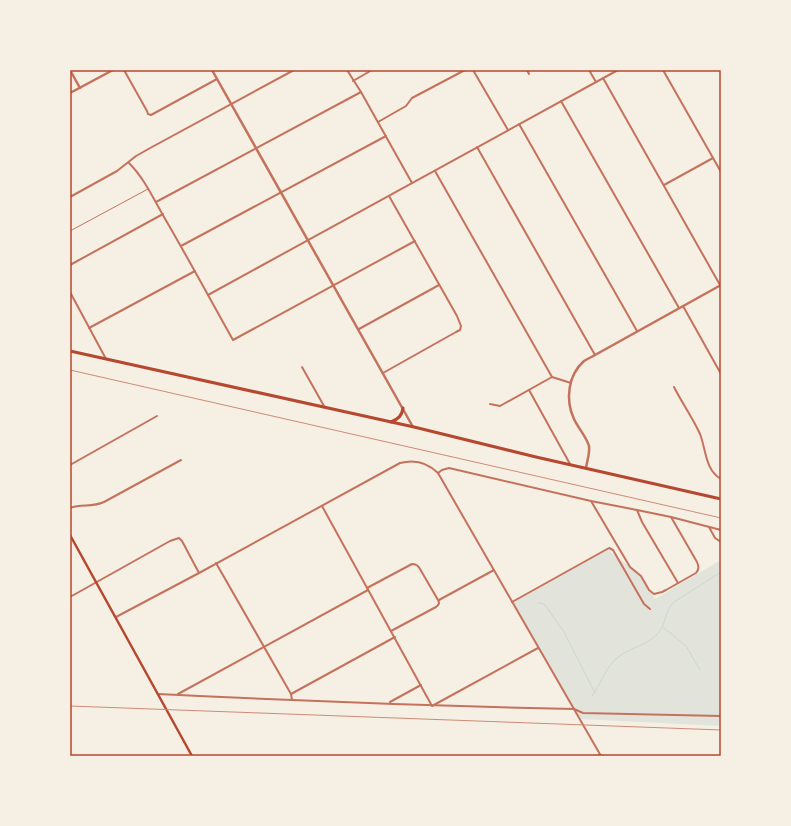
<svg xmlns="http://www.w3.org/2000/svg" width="791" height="826" font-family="'Noto Sans',sans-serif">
	<rect width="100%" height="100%" fill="#f6efe4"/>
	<path fill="#e2e4dc" d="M607,549L641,576L655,599L721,560V726L580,719L512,602Z"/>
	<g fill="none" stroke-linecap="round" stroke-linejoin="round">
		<g stroke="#c9d6d2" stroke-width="1">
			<path d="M538,603H542L545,605L564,632L595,693"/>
			<path d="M663,627L686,646L700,670"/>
			<path d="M592,696C601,684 606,667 617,658C630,647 648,646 659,632C667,622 664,612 674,602L721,572"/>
		</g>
		<path stroke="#c5725c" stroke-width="1" d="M70,231L148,189"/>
		<g stroke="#c5725c" stroke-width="2">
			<path d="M124,70L147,111L148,114L151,115L217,79"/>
			<path d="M347,70L361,92L412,183"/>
			<path d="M473,70L508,130"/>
			<path d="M527,70L529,74"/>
			<path d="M589,70L596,82"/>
			<path d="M663,70L721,172"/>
			<path d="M603,78L720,285"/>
			<path d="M353,81L372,70"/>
			<path d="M561,101L679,308"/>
			<path d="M378,122L406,106L412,98L465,70"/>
			<path d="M519,124L637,331"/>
			<path d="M477,147L595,355"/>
			<path d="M129,163C144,178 153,198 164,217C188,258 210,299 233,340L415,241"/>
			<path d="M435,171L552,377L571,383"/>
			<path d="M664,185L713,158"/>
			<path d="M70,197L117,171L136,156L152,147L294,70"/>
			<path d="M156,202L361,92"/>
			<path d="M181,246L386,136"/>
			<path d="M70,265L163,214"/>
			<path d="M70,292L106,359"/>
			<path d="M208,295L618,70"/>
			<path d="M683,306L721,374"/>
			<path d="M89,328L195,271"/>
			<path d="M359,329L439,285"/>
			<path d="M302,367L324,406"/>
			<path d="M383,373L456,332L460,330L461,326L457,316L389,196"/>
			<path d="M674,387C682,403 693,418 700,434C706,449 705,470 721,479"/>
			<path d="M529,390L570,464"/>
			<path d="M490,404L500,406L552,377"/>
			<path d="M70,465L157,416"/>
			<path d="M438,473L442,470L449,468L591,501L637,510L642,522L678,583"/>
			<path d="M591,501L630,567L641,576L649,590L654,594L662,592L666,590L696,573C699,569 699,567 697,562L671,517"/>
			<path d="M322,506L432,706L538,648"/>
			<path d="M70,508C82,503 91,508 104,502L181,460"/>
			<path d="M637,510L671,517L721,530"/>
			<path d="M709,527L715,538L721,542"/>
			<path d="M216,563L291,694L292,700"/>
			<path d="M367,588L412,564C416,564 418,565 420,569L438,600C440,603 439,605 436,607L391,631"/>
			<path d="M70,597L170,541L179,538L182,541L199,573"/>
			<path d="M439,600L494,570"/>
			<path d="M512,602L609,548L613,550L644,604L650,609"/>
			<path d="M116,617L199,573L400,463C415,459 427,462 438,473L601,756"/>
			<path d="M158,694C297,701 435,706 574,709L583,713L721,716"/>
			<path d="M178,694L368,590"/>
			<path d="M291,694L395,637"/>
			<path d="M390,702L421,685"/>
			<path d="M596,756L601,755"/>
		</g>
		<g stroke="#c5725c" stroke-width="2.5">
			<path d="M70,70L80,88"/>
			<path d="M212,70L413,427"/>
			<path d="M70,93L113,70"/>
			<path d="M586,468C587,461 590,453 589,446C586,436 578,428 574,419C565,400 568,375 584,361C587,359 592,357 595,355L721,285"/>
		</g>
		<path stroke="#b5482f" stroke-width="2.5" d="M70,535L192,756"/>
		<g stroke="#b5482f" stroke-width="3">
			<path d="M70,351L414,427L536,457L721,499"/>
			<path d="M391,422C398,419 402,416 403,408"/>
		</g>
		<g stroke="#cf8b77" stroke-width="1">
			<path d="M70,370L721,518"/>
			<path d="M70,706L721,730"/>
		</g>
	</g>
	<rect width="791" height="826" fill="none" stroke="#f6efe4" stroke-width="142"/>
	<rect x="71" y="71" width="649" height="684" fill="none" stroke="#b5482f" stroke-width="1.5"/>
</svg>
